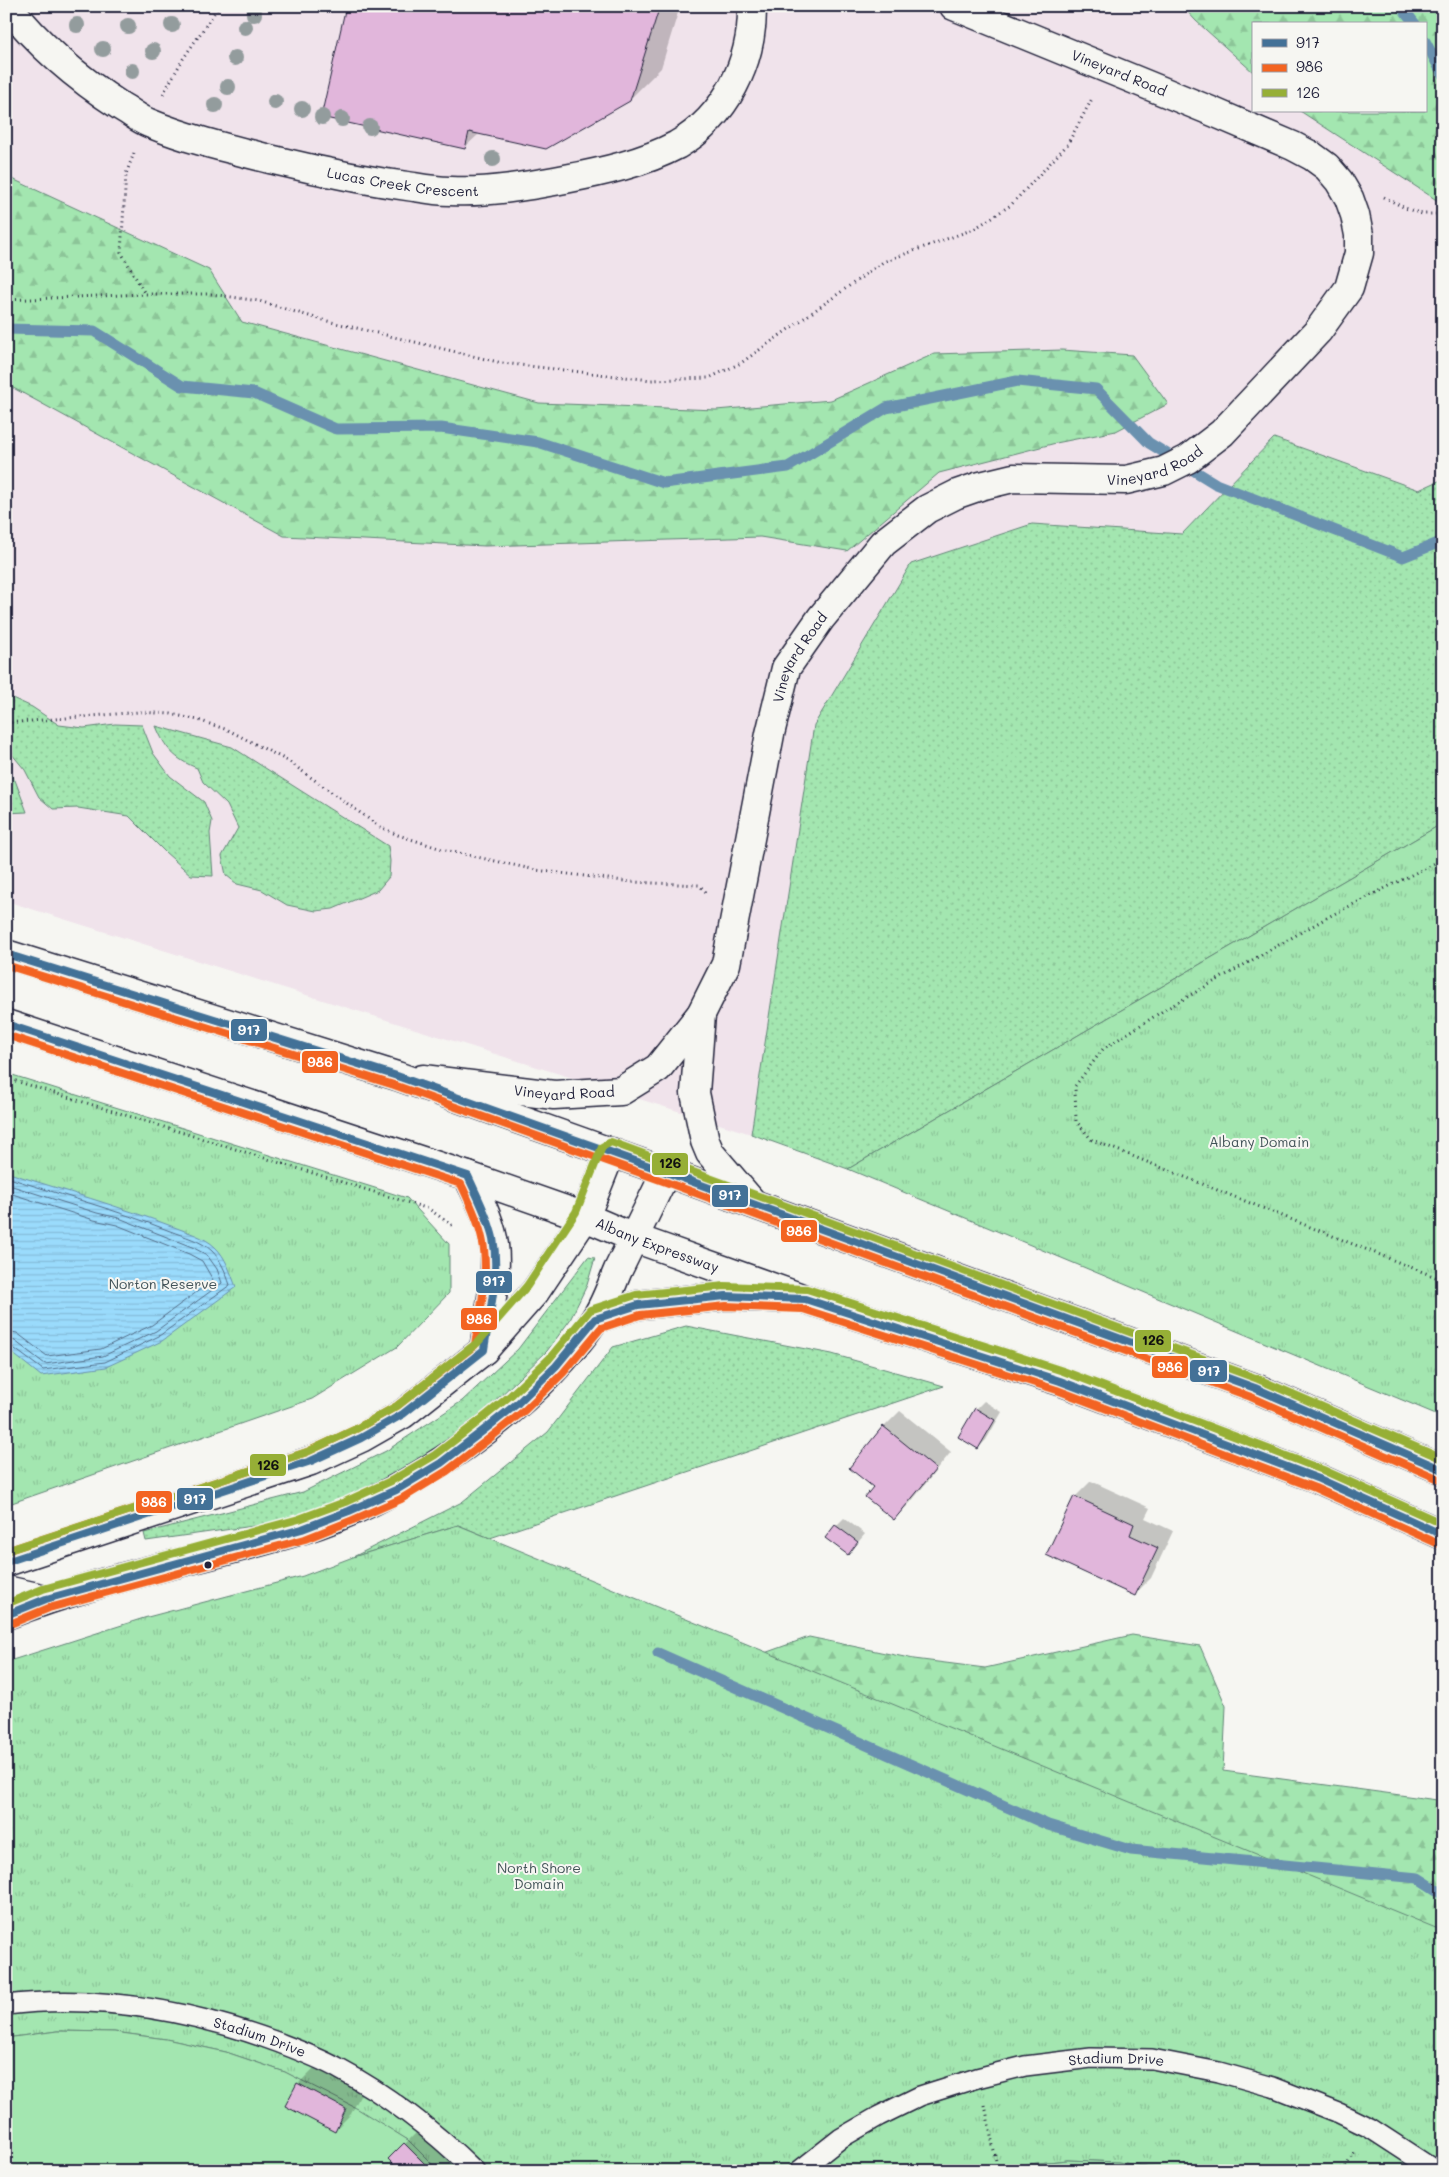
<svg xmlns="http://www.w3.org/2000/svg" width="1449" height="2177" font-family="Mali,sans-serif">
	<defs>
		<pattern id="grass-dots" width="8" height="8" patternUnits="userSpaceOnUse" patternTransform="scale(1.25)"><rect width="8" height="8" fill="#a3e6b0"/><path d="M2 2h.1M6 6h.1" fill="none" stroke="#8cc598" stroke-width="1.8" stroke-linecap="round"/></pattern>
		<pattern id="forest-firs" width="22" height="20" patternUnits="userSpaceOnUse" patternTransform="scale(1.25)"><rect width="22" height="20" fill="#a3e6b0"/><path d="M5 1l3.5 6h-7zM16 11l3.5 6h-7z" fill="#8cc598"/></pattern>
		<pattern id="park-tufts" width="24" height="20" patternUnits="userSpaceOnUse" patternTransform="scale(1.25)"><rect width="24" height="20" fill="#a3e6b0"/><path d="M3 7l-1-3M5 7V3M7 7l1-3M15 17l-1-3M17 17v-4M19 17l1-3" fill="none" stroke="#8cc598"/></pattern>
		<pattern id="water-rules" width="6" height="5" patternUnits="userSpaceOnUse" patternTransform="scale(1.25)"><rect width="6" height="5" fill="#9adbfc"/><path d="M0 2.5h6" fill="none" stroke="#84bcd9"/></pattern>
	</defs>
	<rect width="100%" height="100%" fill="#f6f6f2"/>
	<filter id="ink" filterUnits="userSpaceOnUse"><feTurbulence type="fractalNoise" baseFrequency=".02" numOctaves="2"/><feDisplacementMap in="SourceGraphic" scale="10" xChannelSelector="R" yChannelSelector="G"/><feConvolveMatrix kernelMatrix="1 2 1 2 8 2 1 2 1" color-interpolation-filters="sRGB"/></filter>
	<g filter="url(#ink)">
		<path fill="#f0e3eb" d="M6,6H1326L1253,24V111H1395L1443,184V479L1419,491L1274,438L1182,534L1032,524L814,725L751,1134L6,901Z"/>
		<g fill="url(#grass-dots)" stroke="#628476">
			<path d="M1274,438L1419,490L1443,479V823L848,1169L751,1134L814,725L911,564L1032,524L1182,534Z"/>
			<path d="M8,696L32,707L59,725L84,728L115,724L142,725L153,753L170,776L204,802L212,821L210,833L213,876L191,875L165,852L129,816L78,808L53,809L39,797L25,770L6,747V697Z"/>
			<path d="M156,726L232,747L388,846L390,861L389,877L378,890L333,909L316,911L287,905L262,890L237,884L226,875L222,856L238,828L227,805L203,782L197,768C174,759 165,748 156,726Z"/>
			<path d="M6,770L15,780L27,812L6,813Z"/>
			<path d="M588,1257L595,1258L587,1285L570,1320L547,1351L490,1406L420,1461L355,1495L282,1522L146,1541L144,1533L303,1492L386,1451L462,1401L518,1349Z"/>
			<path d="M686,1326L832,1354L944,1386L490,1538L458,1525L353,1557L462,1502L548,1432L613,1347Z"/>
		</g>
		<g fill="url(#forest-firs)" stroke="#628476">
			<path d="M1182,6H1443V198L1438,201L1300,111H1425V24H1253V72L1196,21Z"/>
			<path d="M6,176L209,270L242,322L539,403L716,410L831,400L934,354L1062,350L1132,355L1168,404L1116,431L1056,443L939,473L847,551L760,537L485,546L284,536L6,384Z"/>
			<path d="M1132,1635L1200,1646L1226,1706L1223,1771L1437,1800L1443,1808V1979L734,1664L809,1637L914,1659L985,1668Z"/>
		</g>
		<g fill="url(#park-tufts)" stroke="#628476">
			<path d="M1443,823V1417L848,1169Z"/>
			<path d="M6,1073L407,1198L449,1244V1293L397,1347L312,1399L6,1505Z"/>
			<path d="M458,1525L1443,1931V2171H1177L1118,2162L1067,2160L1020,2165L1001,2171H439L408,2140L285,2072L226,2052L166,2039L114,2032L57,2031L6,2038V1662L144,1618L303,1576L353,1557Z"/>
		</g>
		<g fill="#a3e6b0" stroke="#628476">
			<path d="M57,2031L114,2032L166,2039L226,2052L285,2072L358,2109L408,2140L439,2171H6V2038Z"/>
			<path d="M1067,2160L1118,2162L1177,2171H1001L1020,2165Z"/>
		</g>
		<path fill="url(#water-rules)" stroke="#6a91af" d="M6,1172C62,1190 119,1206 174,1227C187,1232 205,1237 215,1247C226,1257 231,1274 236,1287L162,1341L106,1367L41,1376L6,1348Z"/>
		<g fill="#0003">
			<path d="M347,6H680L661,68L629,100L480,133L465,147Z"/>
			<path d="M984,1401L1002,1412L986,1440L978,1448L976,1409Z"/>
			<path d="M900,1411L951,1452L910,1503L894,1519L875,1487L884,1427Z"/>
			<path d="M1091,1481L1150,1508L1145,1518L1173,1531L1151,1578L1135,1594L1075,1497Z"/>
			<path d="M844,1518L865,1534L848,1554L836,1526Z"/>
			<path d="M314,2068L362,2092L351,2114L335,2130L298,2084Z"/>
			<path d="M421,2128L465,2171H402L390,2159Z"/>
		</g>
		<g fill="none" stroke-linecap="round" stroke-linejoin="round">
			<g stroke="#526c88" stroke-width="1">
				<path d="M6,1177C61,1195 117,1210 170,1231C183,1236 202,1241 212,1251C221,1260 226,1273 230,1285L159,1336L105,1362L43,1370L11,1346L6,1345"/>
				<path d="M6,1184L97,1213L119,1218L192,1247L207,1255L217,1269L222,1283L156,1331L103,1356L45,1364L15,1341L6,1338"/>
				<path d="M6,1192L94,1220L117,1225L189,1254L202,1261L213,1280L152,1325L101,1349L47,1356L17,1333L6,1331"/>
			</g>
			<g stroke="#6a91af" stroke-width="11">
				<path d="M1401,6L1415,24"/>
				<path d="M1425,41L1443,75"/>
				<path d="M6,329L94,331L182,386L254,393L336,429L441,428L538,442L664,483L788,467L886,408L1017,381L1096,389L1149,443L1216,484L1403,557L1443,541"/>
				<path d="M658,1653L1048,1825L1131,1850L1418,1878L1443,1894"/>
			</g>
		</g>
		<g fill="#e1b6db" stroke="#22223b">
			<path d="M346,6H654L658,12L630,101L546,149L469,132L465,149L321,117Z"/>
			<path d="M975,1408L995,1420L978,1449L958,1437Z"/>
			<path d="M883,1426L936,1469L894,1520L865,1497L873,1487L849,1468Z"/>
			<path d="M1074,1496L1134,1524L1130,1535L1158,1548L1135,1596L1046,1555Z"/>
			<path d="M835,1525L858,1542L848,1555L825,1538Z"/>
			<path d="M297,2083L346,2109L335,2132L285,2106Z"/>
			<path d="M404,2143L432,2171H400L388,2159Z"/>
		</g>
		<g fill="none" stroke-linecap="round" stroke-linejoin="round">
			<g stroke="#22223b" stroke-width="22">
				<g id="service">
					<path id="s1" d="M6,2005C98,1994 190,2010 277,2042C298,2050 320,2058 339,2069C388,2095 435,2132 475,2171"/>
					<path id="s2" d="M799,2171L841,2138L879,2116L920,2096L977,2078L1025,2066L1091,2058L1152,2059L1219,2072L1273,2087L1339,2113L1370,2128L1436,2171"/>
				</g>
			</g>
			<g stroke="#22223b" stroke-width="31">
				<g id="minor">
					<path id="s3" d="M8,6C39,46 80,80 122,107C131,112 139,119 149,123C190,140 234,150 278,161C323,172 368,181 414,187C426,189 438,191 450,191C489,193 527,186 565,179C602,172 643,163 677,145C726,117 753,62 752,6"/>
					<path d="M701,1014L695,1093L705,1141L710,1153L752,1202"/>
					<path id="s4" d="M423,1079L554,1095L621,1091L658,1068L701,1014L726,964L770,734L786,668L821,618L883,543L927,509L957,494L980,486L1013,478L1126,480L1164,471L1188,459L1222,433L1318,331L1349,288L1359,253V235L1355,215L1349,198L1339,181L1327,167L1312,156L1293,146L1211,111L954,6"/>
				</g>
			</g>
			<g stroke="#22223b" stroke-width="31">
				<g id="secondary">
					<path d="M6,1562L311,1461L361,1438L403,1414L484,1350L535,1292L585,1217L611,1152"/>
					<path d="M6,1590L46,1599"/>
					<path d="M6,1615C102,1577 203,1560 301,1530C406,1497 532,1410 595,1319C605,1305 611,1286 618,1270C634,1237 650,1204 666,1172"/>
				</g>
			</g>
			<g stroke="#22223b" stroke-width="31">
				<g id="primary">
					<path d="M6,954L397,1076L666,1172L1255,1388L1443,1470"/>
					<path id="s5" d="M6,1024L468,1176L585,1217L634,1238L805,1299L1060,1381L1319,1479L1443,1535"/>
					<path d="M468,1176C478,1198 491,1221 494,1245C498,1277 488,1318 484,1350"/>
					<path d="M595,1319L638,1305L726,1296L779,1298"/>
				</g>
			</g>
			<g stroke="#22223b" stroke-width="3" stroke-dasharray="1 4" stroke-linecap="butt">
				<path d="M163,94L183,59L219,6"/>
				<path d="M134,153L126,174L121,252L145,294"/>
				<path d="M1384,197L1405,208L1422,214H1443"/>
				<path d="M6,300L145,294H211L259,301L319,319L502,363L651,380L709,378L741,363L883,262L974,229L1011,205L1067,145L1093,97"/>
				<path d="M6,723L140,712L171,714L198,720L228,730L288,761L380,827L398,835L445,850L536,870L632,882L699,885L707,893"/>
				<path d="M1443,859L1330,916L1166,1009L1103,1049L1075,1086L1076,1121L1092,1140L1443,1280"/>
				<path d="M6,1078L429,1209L453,1226"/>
				<path d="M985,2105L998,2171"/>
				<path d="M1343,2171L1355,2152"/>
			</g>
			<use href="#service" stroke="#f6f6f2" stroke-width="19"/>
			<use href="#minor" stroke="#f6f6f2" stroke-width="28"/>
			<use href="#secondary" stroke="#f6f6f2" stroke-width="28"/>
			<use href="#primary" stroke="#f6f6f2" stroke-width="28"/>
			<g stroke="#f6f6f2" stroke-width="11">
				<g id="bus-1">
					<path d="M6,954L397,1076L666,1172L1255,1388L1443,1470"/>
					<path d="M6,1024L468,1176C477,1196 488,1216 493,1238C500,1274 489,1314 484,1350L403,1414L361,1438L311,1461L6,1562"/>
					<path d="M6,1615L46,1599L302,1529L349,1511L396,1490L441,1463L484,1430L518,1403L556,1366L595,1319L638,1305L726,1296L805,1299L1060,1381L1319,1479L1443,1535"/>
				</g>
			</g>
			<g stroke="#f6f6f2" stroke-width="11">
				<g id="bus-2">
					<path d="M6,965L394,1085L663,1181L1251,1397L1439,1479"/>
					<path d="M6,1035L461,1184C469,1201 478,1219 482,1238C490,1272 480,1310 475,1345L397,1406L356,1429L307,1452L6,1551"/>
					<path d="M10,1624L49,1608L305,1539L353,1520L401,1499L447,1471L490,1438L525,1410L563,1373L601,1328L640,1315L726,1306L803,1309L1057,1390L1315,1488L1439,1544"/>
				</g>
			</g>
			<g stroke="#f6f6f2" stroke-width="11">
				<g id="bus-3">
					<path d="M6,1551L307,1452L356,1429L397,1406L477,1343L527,1286L576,1212L602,1147L611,1142L1258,1379L1443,1459"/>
					<path d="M6,1604L43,1589L299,1519L345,1502L391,1481L435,1455L478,1422L511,1395L549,1359L590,1310L636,1295L725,1286L807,1289L1063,1371L1323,1470L1443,1524"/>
				</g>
			</g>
			<use href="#bus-1" stroke="#437197" stroke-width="8"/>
			<use href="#bus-2" stroke="#f36421" stroke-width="8"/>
			<use href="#bus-3" stroke="#96af36" stroke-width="8"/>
		</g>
		<g fill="#939c9d">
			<circle cx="254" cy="14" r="8"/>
			<circle cx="77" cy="25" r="8"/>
			<circle cx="172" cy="25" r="8"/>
			<circle cx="128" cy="26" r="8"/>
			<circle cx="245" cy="27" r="8"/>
			<circle cx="103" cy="49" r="8"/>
			<circle cx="153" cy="51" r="8"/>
			<circle cx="235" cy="58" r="8"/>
			<circle cx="132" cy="71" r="8"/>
			<circle cx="228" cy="87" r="8"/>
			<circle cx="275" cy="102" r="8"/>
			<circle cx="215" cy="105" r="8"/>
			<circle cx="302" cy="109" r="8"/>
			<circle cx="322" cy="117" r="8"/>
			<circle cx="342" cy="119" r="8"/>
			<circle cx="370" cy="127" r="8"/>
			<circle cx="493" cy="159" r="8"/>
		</g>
	</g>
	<circle fill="#22223b" stroke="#f6f6f2" stroke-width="2" cx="208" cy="1565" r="4.5"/>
	<g text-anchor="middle" stroke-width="4" stroke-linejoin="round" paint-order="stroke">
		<g font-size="14" fill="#22223b" stroke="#f6f6f2">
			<text transform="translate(1119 73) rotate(22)" y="5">Vineyard Road</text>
			<text dy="5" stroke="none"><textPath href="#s3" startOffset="446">Lucas Creek Crescent</textPath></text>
			<text dy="5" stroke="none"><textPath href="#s4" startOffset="1120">Vineyard Road</textPath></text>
			<text dy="5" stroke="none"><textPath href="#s4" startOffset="685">Vineyard Road</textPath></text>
			<text dy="5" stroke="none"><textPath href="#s4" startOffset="142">Vineyard Road</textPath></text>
			<text dy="5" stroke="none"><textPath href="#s5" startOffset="688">Albany Expressway</textPath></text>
			<text dy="5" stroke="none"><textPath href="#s1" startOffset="258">Stadium Drive</textPath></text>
			<text dy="5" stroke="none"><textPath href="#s2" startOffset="344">Stadium Drive</textPath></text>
		</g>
		<g font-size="14" fill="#425358" stroke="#f6f6f2">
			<text x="1259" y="1147">Albany Domain</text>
			<text x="163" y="1289">Norton Reserve</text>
			<text x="539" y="1873">North Shore<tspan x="539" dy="16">Domain</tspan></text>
		</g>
	</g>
	<g stroke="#f6f6f2" stroke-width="2">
		<rect x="230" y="1018" width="38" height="24" rx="5" fill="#437197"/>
		<rect x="301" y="1050" width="38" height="24" rx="5" fill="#f36421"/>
		<rect x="651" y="1152" width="38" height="24" rx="5" fill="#96af36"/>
		<rect x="711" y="1184" width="38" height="24" rx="5" fill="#437197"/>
		<rect x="780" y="1219" width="38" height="24" rx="5" fill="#f36421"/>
		<rect x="475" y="1270" width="38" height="24" rx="5" fill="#437197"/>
		<rect x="460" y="1307" width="38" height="24" rx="5" fill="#f36421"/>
		<rect x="1134" y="1329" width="38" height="24" rx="5" fill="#96af36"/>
		<rect x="1151" y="1355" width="38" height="24" rx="5" fill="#f36421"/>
		<rect x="1189" y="1359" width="39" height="24" rx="5" fill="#437197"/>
		<rect x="249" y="1453" width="38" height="24" rx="5" fill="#96af36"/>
		<rect x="176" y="1487" width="38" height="24" rx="5" fill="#437197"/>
		<rect x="135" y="1490" width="38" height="24" rx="5" fill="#f36421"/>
	</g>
	<g font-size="14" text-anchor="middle" font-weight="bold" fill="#fff">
		<text x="249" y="1035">917</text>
		<text x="320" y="1067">986</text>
		<text x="730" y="1200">917</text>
		<text x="799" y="1236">986</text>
		<text x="494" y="1286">917</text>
		<text x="479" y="1324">986</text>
		<text x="1170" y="1372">986</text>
		<text x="1209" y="1376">917</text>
		<text x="195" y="1504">917</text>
		<text x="154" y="1507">986</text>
	</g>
	<g font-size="14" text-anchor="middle" font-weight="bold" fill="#111">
		<text x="670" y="1168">126</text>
		<text x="1153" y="1345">126</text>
		<text x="268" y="1470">126</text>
	</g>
	<rect width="1449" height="2177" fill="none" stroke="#f6f6f2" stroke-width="25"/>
	<rect x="12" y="12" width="1424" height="2152" fill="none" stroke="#22223b" stroke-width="2" filter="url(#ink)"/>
	<rect x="1252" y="22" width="175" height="90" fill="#f6f6f2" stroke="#a1a1a9"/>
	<rect x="1262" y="39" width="25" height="8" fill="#437197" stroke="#a1a1a9"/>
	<text x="1296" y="48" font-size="15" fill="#22223b">917</text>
	<rect x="1262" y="64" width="25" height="8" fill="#f36421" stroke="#a1a1a9"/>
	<text x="1296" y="72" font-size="15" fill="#22223b">986</text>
	<rect x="1262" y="89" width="25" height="8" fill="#96af36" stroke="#a1a1a9"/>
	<text x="1296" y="98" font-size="15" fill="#22223b">126</text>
</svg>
